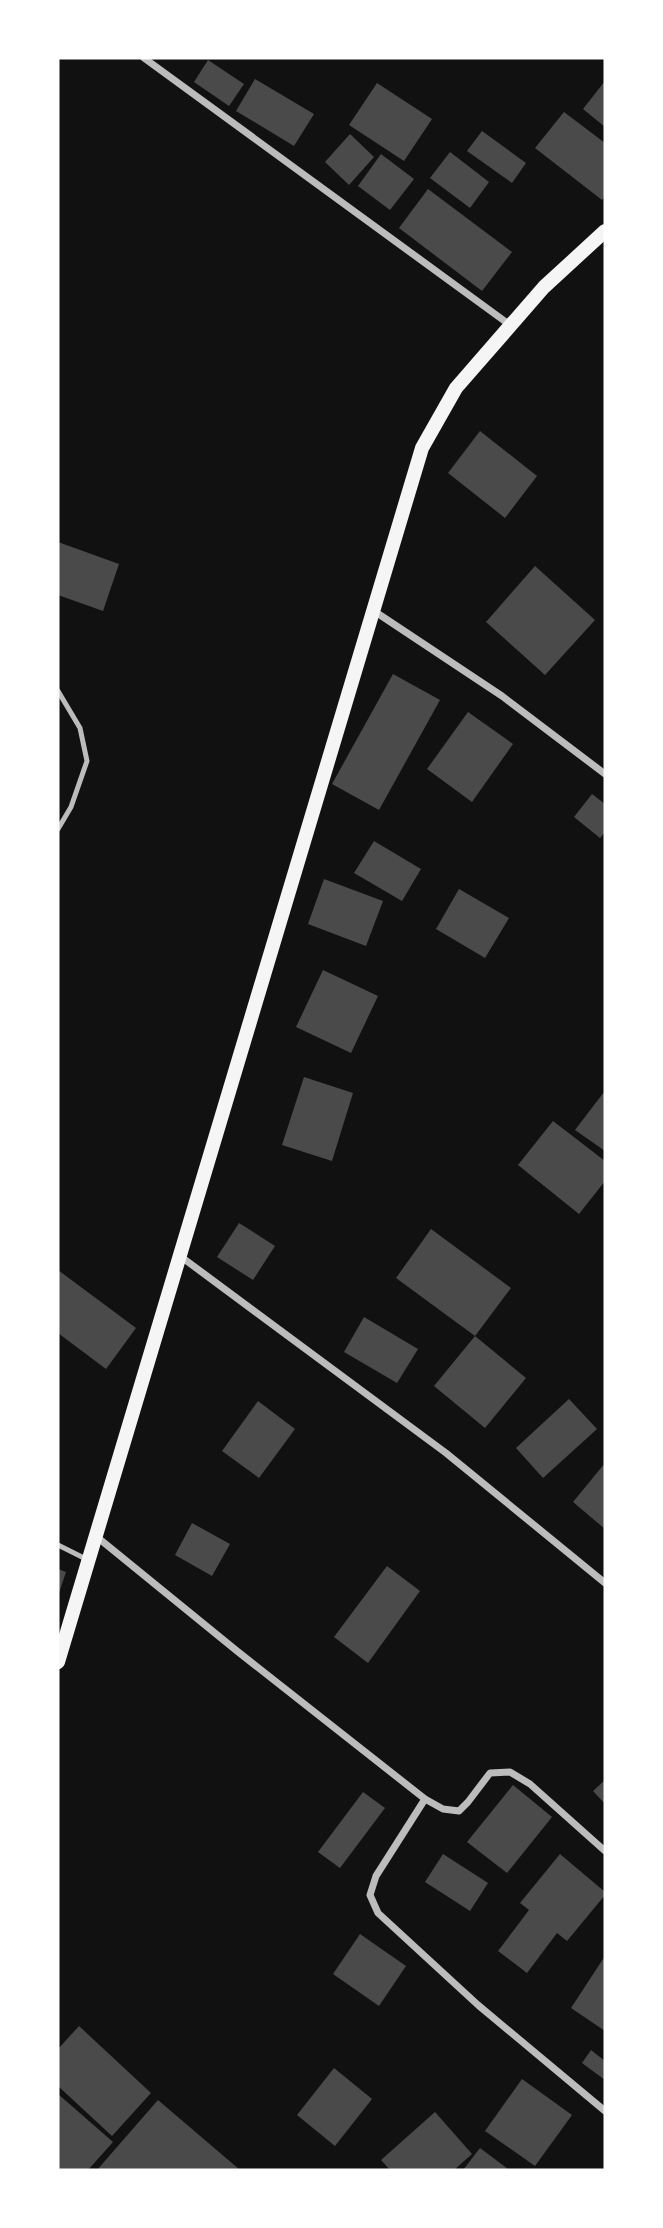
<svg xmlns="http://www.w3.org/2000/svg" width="663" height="2228" font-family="Ubuntu,sans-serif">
	<rect width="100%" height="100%" fill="#111"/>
	<g fill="#4a4a4a">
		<path d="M208,60L244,84L229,106L194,82Z"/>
		<path d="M255,79L314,114L294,146L236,111Z"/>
		<path d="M605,81V127L583,109Z"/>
		<path d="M377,83L432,119L404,161L349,125Z"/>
		<path d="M564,112L605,143V196L602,200L535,148Z"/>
		<path d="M482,131L526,163L512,183L467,151Z"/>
		<path d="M350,134L374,157L349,185L325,162Z"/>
		<path d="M450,152L489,182L470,208L430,178Z"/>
		<path d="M381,154L414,179L390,210L358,186Z"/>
		<path d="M428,189L512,252L482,291L399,228Z"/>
		<path d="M480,431L537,476L505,518L448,473Z"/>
		<path d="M58,542L119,564L103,611L58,595Z"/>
		<path d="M535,566L595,620L545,675L486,622Z"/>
		<path d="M393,674L440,700L379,810L332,784Z"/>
		<path d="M468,712L513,744L472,802L427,769Z"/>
		<path d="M592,794L605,804V832L600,838L574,817Z"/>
		<path d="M374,841L421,869L402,901L354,873Z"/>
		<path d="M324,879L383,901L366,946L308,924Z"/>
		<path d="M459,889L509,918L485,958L436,929Z"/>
		<path d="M323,970L378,996L351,1053L296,1027Z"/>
		<path d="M304,1077L353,1093L332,1161L282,1145Z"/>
		<path d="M604,1092L605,1093V1151L575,1130Z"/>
		<path d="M553,1121L605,1161V1181L579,1214L518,1165Z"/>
		<path d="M239,1223L275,1246L253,1280L217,1257Z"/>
		<path d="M431,1229L511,1288L475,1336L396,1278Z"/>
		<path d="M58,1270L136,1328L106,1369L58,1333Z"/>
		<path d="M364,1317L418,1349L397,1383L344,1352Z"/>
		<path d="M475,1336L526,1378L485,1428L434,1386Z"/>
		<path d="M569,1399L597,1429L543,1478L516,1448Z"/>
		<path d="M258,1401L295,1429L259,1478L222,1451Z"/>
		<path d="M605,1463V1529L573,1502Z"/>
		<path d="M192,1523L230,1544L212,1576L175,1555Z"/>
		<path d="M387,1566L420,1591L368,1663L334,1637Z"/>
		<path d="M58,1569L66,1572L58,1596Z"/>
		<path d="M605,1780V1804L593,1791Z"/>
		<path d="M513,1785L552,1817L507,1873L467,1842Z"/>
		<path d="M363,1792L385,1808L340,1868L318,1852Z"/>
		<path d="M443,1854L488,1883L470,1911L425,1882Z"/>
		<path d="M560,1854L605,1892V1895L567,1941L557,1933L527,1973L498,1951L529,1910L520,1903Z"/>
		<path d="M360,1934L406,1966L379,2006L333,1974Z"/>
		<path d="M605,1956V2031L571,2008Z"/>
		<path d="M79,2026L151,2093L112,2136L58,2086V2049Z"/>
		<path d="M591,2050L605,2061V2080L582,2063Z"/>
		<path d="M334,2068L372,2099L335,2146L297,2115Z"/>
		<path d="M522,2079L572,2115L535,2166L485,2131Z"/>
		<path d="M58,2094L113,2142L88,2170H58Z"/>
		<path d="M158,2100L240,2170H97Z"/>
		<path d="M435,2112L472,2154L454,2170H390L381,2160Z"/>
		<path d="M480,2148L508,2169L506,2170H463Z"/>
	</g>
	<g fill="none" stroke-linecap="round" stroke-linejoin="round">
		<g stroke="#bcbcbc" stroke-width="5">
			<path d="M58,691L80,728L87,761L71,807L58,829"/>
			<path d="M58,1545L86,1559"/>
		</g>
		<g stroke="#bcbcbc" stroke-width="7">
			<path d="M144,58L510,325"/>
			<path d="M374,611L502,696L605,774"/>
			<path d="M180,1256L446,1453L605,1583"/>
			<path d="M97,1537L237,1651L425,1799L443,1809L459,1811L468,1802L490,1773L510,1772L530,1784L605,1851"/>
			<path d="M425,1799L376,1876L370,1895L378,1913L478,2005L605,2111"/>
		</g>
		<path stroke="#f5f5f5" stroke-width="14" d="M58,1662L422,448L456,388L544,287L605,231"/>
	</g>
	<rect width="663" height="2228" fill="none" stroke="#ffffff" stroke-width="119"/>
</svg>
